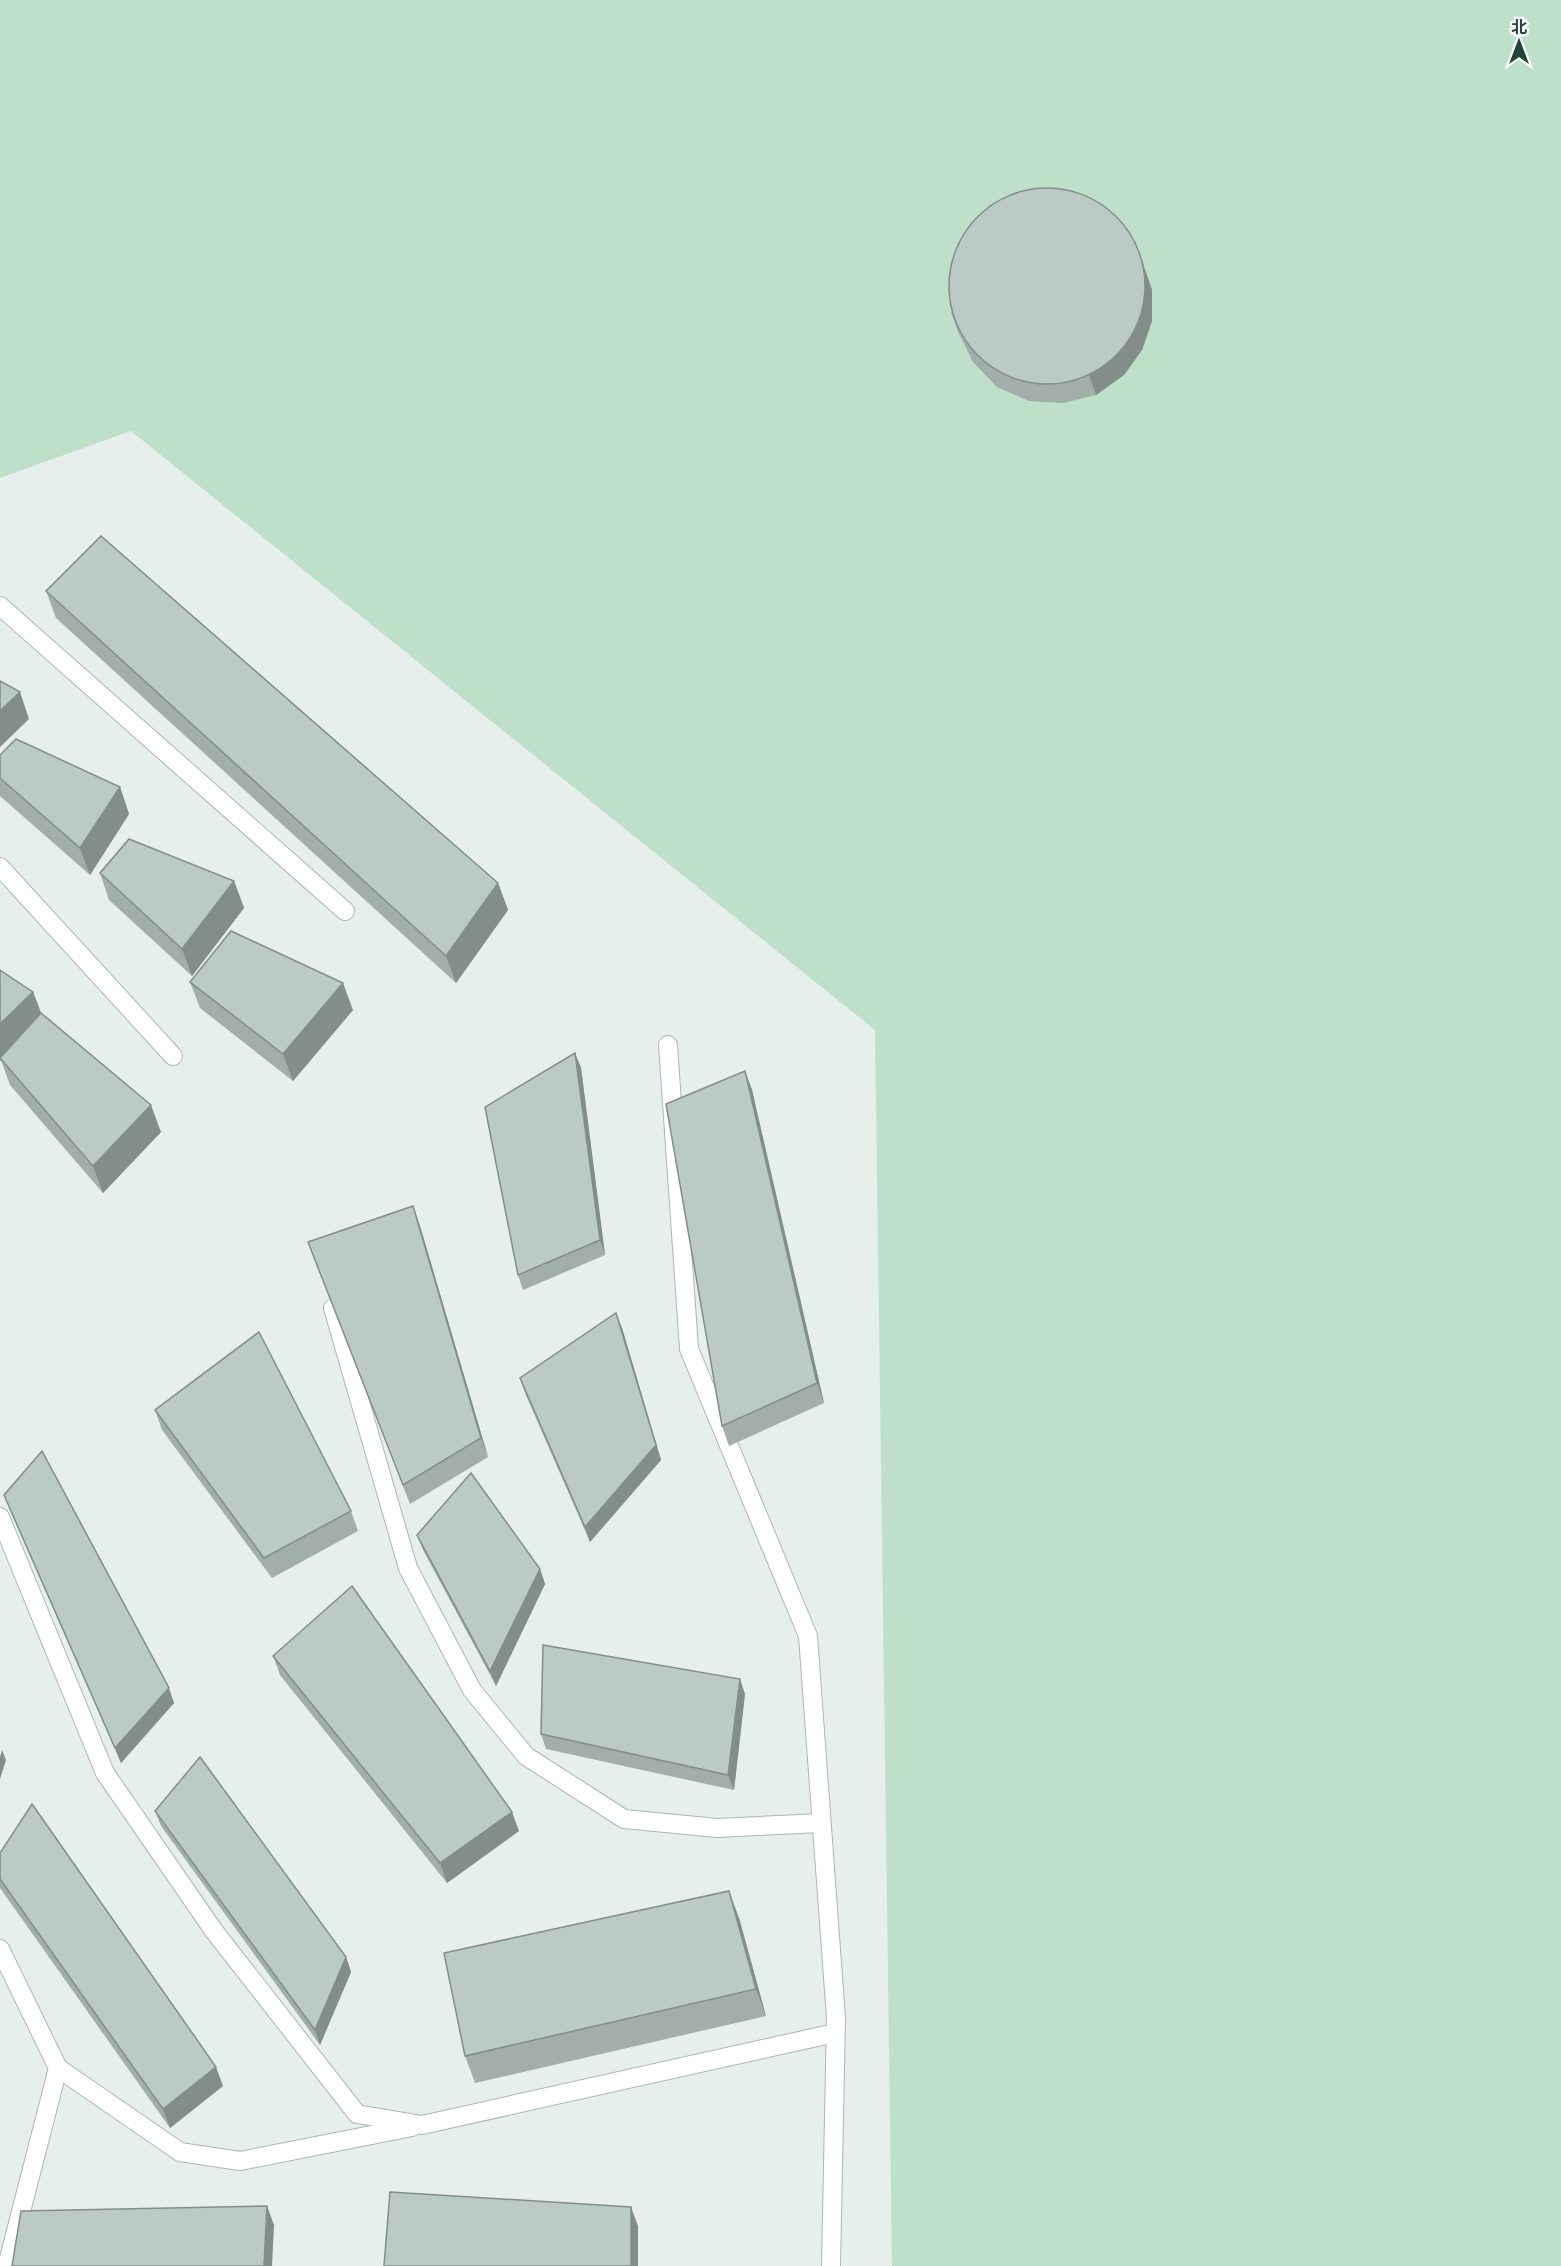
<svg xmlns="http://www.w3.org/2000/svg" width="1561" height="2266" font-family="'Work Sans','Noto Sans SC',sans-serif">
	<rect width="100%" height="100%" fill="#e6efeb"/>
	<path fill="#bfe0c8" d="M0,0H1561V2266H892L875,1030L131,431L0,478Z"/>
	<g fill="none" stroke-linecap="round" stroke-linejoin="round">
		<g stroke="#a8b8b2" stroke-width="20">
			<g id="lane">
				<path d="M0,606L345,911"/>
				<path d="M0,867L173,1056"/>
				<path d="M668,1045L689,1349L808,1636L836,2018L831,2266"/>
				<path d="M333,1308L408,1568L472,1690L526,1756L624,1819L717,1828L821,1823"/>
				<path d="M0,1517L105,1773L214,1931L357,2114L422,2125L835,2033"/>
				<path d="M0,1949L58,2068L7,2266"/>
				<path d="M58,2068L180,2152L240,2161L412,2127"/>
			</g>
		</g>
		<use href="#lane" stroke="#fff" stroke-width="18"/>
	</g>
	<g fill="#a1aea9">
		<path d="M1142,260L1152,290V321L1142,350L1124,375L1096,395L1063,403L1029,401L997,387L973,362L958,332L951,312Z"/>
		<path d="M46,591L498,883L508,910L456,983L56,618Z"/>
		<path d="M0,755L120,787L129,814L90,875L0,796Z"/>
		<path d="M100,873L234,881L244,908L192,976L109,900Z"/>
		<path d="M0,970L33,992L41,1013L161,1132L103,1193L10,1085L1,1060L0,1061Z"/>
		<path d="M190,982L353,1010L293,1081L200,1008Z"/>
		<path d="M575,1053L581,1068L605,1255L523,1290L518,1275Z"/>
		<path d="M745,1071L752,1090L824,1403L729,1446L722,1426Z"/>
		<path d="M413,1206L420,1226L488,1457L410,1504L308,1242Z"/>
		<path d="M622,1328L661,1460L590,1542L525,1393L520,1378Z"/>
		<path d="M155,1410L351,1511L358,1531L272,1578L162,1430Z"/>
		<path d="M4,1495L174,1703L121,1763L10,1510Z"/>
		<path d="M417,1535L540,1569L545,1584L496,1686L423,1550Z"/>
		<path d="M273,1656L519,1831L447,1883L280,1675Z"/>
		<path d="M745,1694L734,1790L546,1749L541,1734Z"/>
		<path d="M155,1811L346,1957L351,1972L320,2045L161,1826Z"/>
		<path d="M0,1853L223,2086L170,2128L0,1888Z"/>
		<path d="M739,1918L766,2016L475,2083L465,2056Z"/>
	</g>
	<g fill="#838d89">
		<path d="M1135,241L1152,290V321L1142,350L1124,375L1096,395L1089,375Z"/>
		<path d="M20,692L29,719L0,747V711Z"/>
		<path d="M120,787L129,814L90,875L80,848Z"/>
		<path d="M234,881L244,908L192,976L182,949Z"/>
		<path d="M498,883L508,910L456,983L446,956Z"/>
		<path d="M343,983L353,1010L293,1081L283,1054Z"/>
		<path d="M33,992L43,1018L0,1058L1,1060L0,1061V1024Z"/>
		<path d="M575,1053L581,1068L605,1255L600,1240Z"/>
		<path d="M745,1071L752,1090L824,1403L817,1383Z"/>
		<path d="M151,1105L161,1132L103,1193L93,1166Z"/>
		<path d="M413,1206L420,1226L488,1457L481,1438Z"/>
		<path d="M616,1313L622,1328L661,1460L590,1542L585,1527Z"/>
		<path d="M540,1569L545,1584L496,1686L490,1671Z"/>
		<path d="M740,1679L745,1694L734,1790L728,1775Z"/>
		<path d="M169,1688L174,1703L121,1763L115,1748Z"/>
		<path d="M2,1750L6,1760L0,1779V1757Z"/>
		<path d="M512,1812L519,1831L447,1883L440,1863Z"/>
		<path d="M729,1891L739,1918L766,2016L756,1989Z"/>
		<path d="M346,1957L351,1972L320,2045L315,2030Z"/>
		<path d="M216,2067L223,2086L170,2128L163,2109Z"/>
		<path d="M267,2206L274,2225L272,2266H264Z"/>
		<path d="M631,2207L638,2226V2266H631Z"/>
	</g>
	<g fill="#bbcac4" stroke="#838d89" stroke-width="1.5">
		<circle cx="1047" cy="286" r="98"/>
		<path d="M101,536L498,883L446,956L46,591Z"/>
		<path d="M0,681L20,692L0,711Z"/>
		<path d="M16,739L120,787L80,848L0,778V755Z"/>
		<path d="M129,839L234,881L182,949L100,873Z"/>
		<path d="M231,931L343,983L283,1054L190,982Z"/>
		<path d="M0,970L33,992L0,1024Z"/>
		<path d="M41,1013L151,1105L93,1166L0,1058Z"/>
		<path d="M575,1053L600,1240L518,1275L485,1107Z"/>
		<path d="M745,1071L817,1383L722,1426L666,1104Z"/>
		<path d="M413,1206L481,1438L403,1485L308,1242Z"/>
		<path d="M616,1313L656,1445L585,1527L520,1378Z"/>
		<path d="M259,1332L351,1511L264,1558L155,1410Z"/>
		<path d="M42,1451L169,1688L115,1748L4,1495Z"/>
		<path d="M471,1473L540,1569L490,1671L417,1535Z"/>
		<path d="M352,1586L512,1812L440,1863L273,1656Z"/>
		<path d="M543,1645L740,1679L728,1775L541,1734Z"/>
		<path d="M200,1757L346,1957L315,2030L155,1811Z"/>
		<path d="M32,1804L216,2067L163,2109L0,1879V1853Z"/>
		<path d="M729,1891L756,1989L465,2056L444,1953Z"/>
		<path d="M390,2192L631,2207V2266H384Z"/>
		<path d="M267,2206L264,2266H12L21,2211Z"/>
	</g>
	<g transform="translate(1519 42)" stroke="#f7fbf9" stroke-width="4.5" paint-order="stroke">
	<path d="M0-4.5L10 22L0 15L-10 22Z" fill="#24423a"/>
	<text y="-9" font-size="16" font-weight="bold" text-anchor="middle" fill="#24423a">北</text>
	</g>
</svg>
